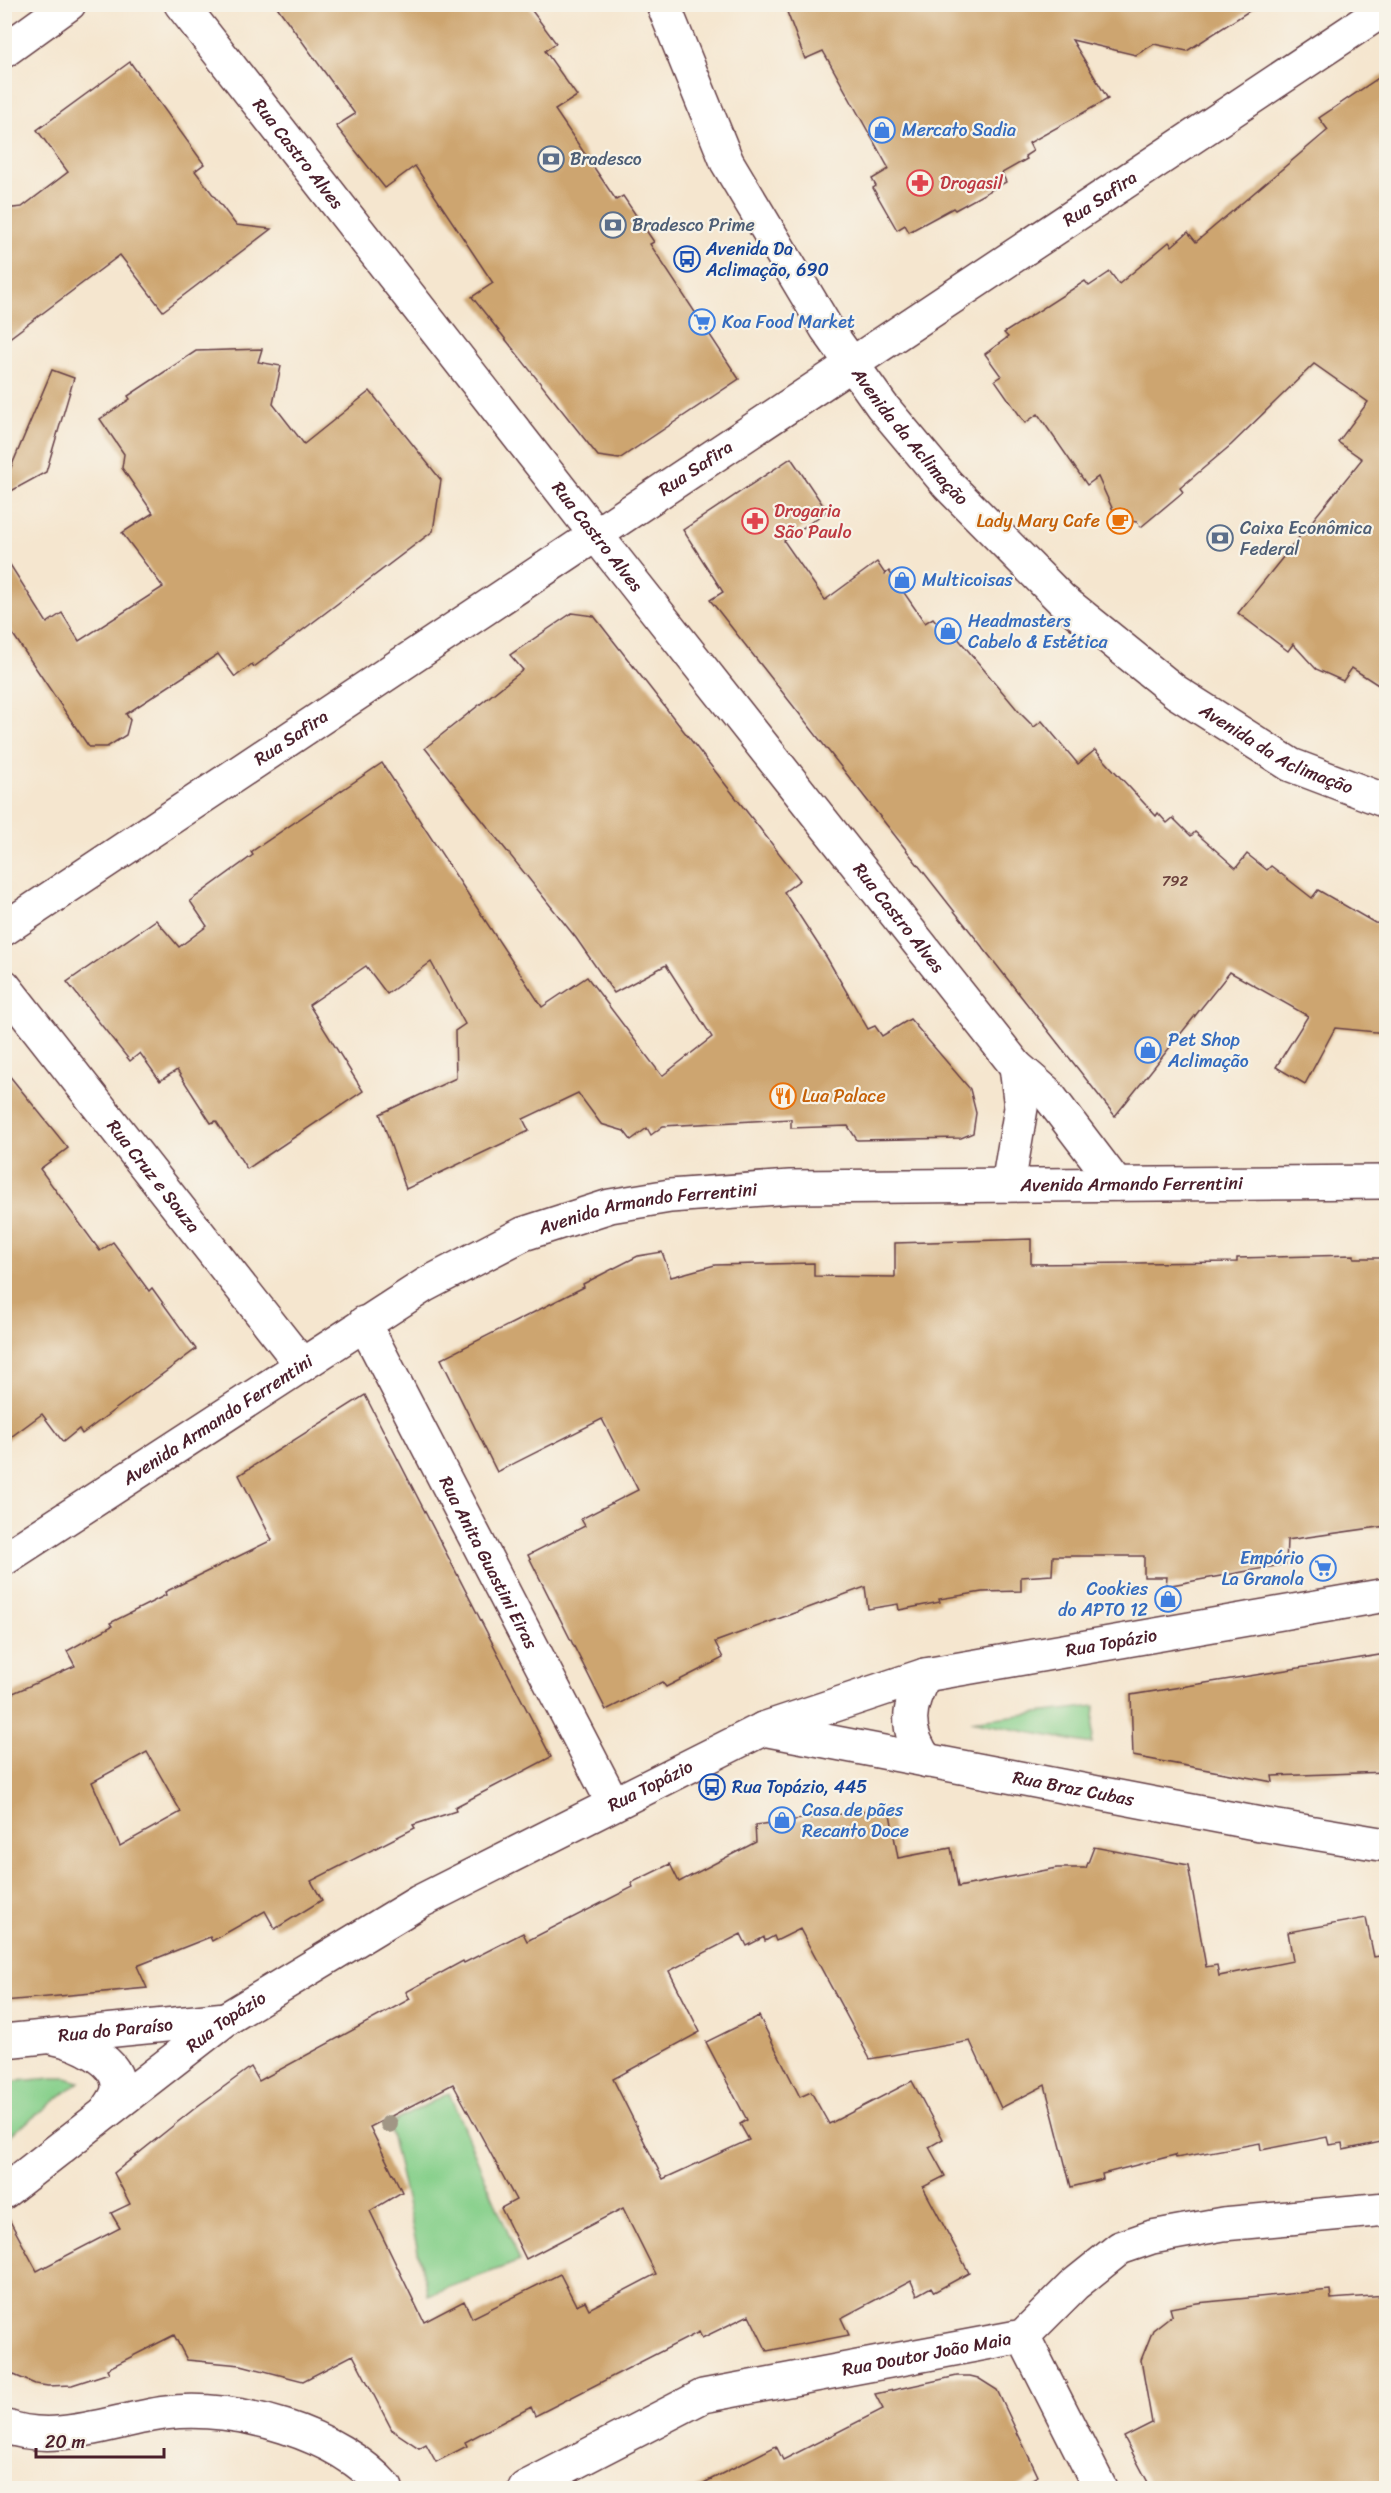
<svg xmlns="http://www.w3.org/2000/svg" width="1391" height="2493" font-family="Sriracha,sans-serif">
	<rect width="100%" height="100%" fill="#f7f3e8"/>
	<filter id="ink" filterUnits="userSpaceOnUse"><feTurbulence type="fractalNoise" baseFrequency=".0167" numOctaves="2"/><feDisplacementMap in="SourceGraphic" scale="12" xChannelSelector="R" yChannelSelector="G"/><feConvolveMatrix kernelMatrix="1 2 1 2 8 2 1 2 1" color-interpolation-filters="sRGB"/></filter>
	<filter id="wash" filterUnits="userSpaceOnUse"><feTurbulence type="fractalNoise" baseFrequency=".008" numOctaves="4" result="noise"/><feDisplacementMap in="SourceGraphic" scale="24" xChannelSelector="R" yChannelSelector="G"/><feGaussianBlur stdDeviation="1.35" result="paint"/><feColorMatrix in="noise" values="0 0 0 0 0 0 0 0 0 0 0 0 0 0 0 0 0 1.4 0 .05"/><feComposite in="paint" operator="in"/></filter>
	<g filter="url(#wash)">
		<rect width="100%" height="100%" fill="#f5e6cf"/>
		<g fill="#88d08c" stroke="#69785c" stroke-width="1.5">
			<path d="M1095,1706L1092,1744L970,1721Z"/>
			<path d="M52,2078H66L79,2082L5,2139V2082Z"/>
			<path d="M449,2093L520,2261L428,2295L389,2124Z"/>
		</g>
		<g id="blocks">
			<g fill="#cda570" fill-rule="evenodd">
				<path d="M275,4H527L556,43L545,51L577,96L555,110L616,200L623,196L654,242L650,244L739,379L619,459L598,456L472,297L493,283L415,166L385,188L336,126L355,114Z"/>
				<path d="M784,4H1260L1187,51L1154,44L1136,55L1072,40L1108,99L1029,143L1033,151L1025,156L1027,159L1002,173L1006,182L955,210L953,208L909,232L905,225L897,230L873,188L876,186L872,179L889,169L823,51L805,59Z"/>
				<path d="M130,62L204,164L195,171L236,225L271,229L163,311L120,255L4,342V209L22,207L68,172L37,130Z"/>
				<path d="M1386,73V690L1352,668L1343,681L1316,669L1293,644L1288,651L1238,613L1362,459L1338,442L1368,402L1314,364L1231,445L1180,488L1183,492L1141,527L1137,522L1117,519L1098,477L1087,485L1038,414L1025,423L995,380L1001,376L985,354L1008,337L1004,333L1085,281L1089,286L1110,272L1119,284L1169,242L1172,246L1188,232L1196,242L1328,130L1319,118Z"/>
				<path d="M262,349L258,362L281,366L273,404L304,444L370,391L441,480L433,531L254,667L252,664L235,677L218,654L126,714L130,720L126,735L107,747H89L4,621V555L47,623L62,613L79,641L163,587L122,533L153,513L122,468L124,454L100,419L130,399L128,396L196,351Z"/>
				<path d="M52,370L74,378L46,472L4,495V484Z"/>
				<path d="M791,458L827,511L784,541L825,600L877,562L885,574L889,571L925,623L933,618L946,634L951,630L1020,713L1034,727L1042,721L1078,764L1095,750L1156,816L1158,813L1167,823L1173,818L1191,836L1195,832L1236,868L1247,854L1267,870L1271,866L1312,898L1318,890L1375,923L1386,924V1033L1335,1028L1305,1084L1276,1067L1308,1016L1230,972L1115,1116L710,600L723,592L683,530Z"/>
				<path d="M572,613L594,616L800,880L784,892L827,958L868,1029L875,1026L882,1036L910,1019L970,1089L976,1113L973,1133L961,1138L857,1140L848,1126L791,1128V1119L663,1126L651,1135L647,1128L631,1140L624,1131L601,1124L578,1093L523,1119L529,1131L406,1189L380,1114L456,1078L455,1031L465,1024L431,962L387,994L366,966L309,1005L363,1091L247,1169L216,1121L211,1123L177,1070L160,1081L140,1053L130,1061L67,982L156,920L179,947L207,926L190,901L253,855L251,852L382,763L542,1007L587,977L662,1076L712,1037L666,965L614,993L576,938L425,748L523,670L510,655Z"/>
				<path d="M4,1069L68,1148L40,1169L100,1251L113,1242L149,1291L152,1288L196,1349L82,1434L79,1429L63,1442L42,1414L4,1442Z"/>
				<path d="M1031,1239V1264L1237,1262V1258L1354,1255V1258H1386V1526L1287,1540L1286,1564L1166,1586L1167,1577H1144V1556H1053L1052,1575L1021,1577V1591L982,1592L939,1599L940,1602L899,1610L898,1604L868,1609L865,1587L715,1642L723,1658L666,1687L662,1682L606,1710L528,1555L585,1526L581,1519L638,1490L602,1419L497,1472L441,1359L584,1287L583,1284L638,1256L662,1252L671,1277L715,1265L814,1263V1276L895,1277V1243Z"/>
				<path d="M365,1395L551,1757L455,1807L456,1811L413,1825L415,1828L311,1881L322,1900L275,1929L265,1911L212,1941L210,1937L137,1966L147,1988L4,2001V1697L75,1666L67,1651L112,1626L110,1623L166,1595L165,1592L272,1540L239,1475ZM147,1752L181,1812L120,1846L92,1782Z"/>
				<path d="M1386,1654V1772L1272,1776L1273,1782L1133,1756L1131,1695Z"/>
				<path d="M889,1808L898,1858L951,1848L958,1887L1057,1868H1086L1094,1847L1188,1865L1206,1967L1217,1965L1219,1976L1293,1961L1288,1932L1366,1918L1374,1957L1386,1955V2141L1343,2150L1342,2143L1329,2145L1327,2137L1261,2150L1260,2143L1176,2158L1175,2155L1102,2174L1103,2179L1071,2187L1045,2085L1001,2108L970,2041L870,2059L800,1929L776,1941L774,1936L765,1941L764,1937L747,1946L741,1934L669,1971L700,2032L613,2079L663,2179L749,2140L740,2124L747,2120L706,2042L759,2016L800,2097L811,2092L829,2124L912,2081L943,2139L929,2147L945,2176L923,2187L969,2273L934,2292L931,2287L917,2295L911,2281L841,2318L849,2335L767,2351L749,2315L702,2338L699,2332L535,2416L531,2407L465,2442L467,2446L436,2462L426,2444L419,2448L392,2430L353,2355L303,2381L241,2365L187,2360L174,2335L107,2369L109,2373L72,2385L48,2386L35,2384L14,2375L4,2367V2210L37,2271L120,2228L111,2213L130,2204L114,2173L199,2105L251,2067L259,2081L410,1999L406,1992L463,1961L464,1963L523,1933L527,1941L633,1887L631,1883L670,1864L679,1882L756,1842L755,1825ZM453,2084L516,2200L501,2208L526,2259L623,2208L656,2274L589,2309L585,2301L576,2305L560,2274L472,2318L464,2301L424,2322L370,2211L402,2192L370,2127Z"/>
				<path d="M1330,2290L1331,2299L1386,2295V2488H1151L1124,2437L1152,2423L1141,2360L1153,2330L1172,2315L1170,2308L1197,2303Z"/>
				<path d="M957,2376H970L978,2378L997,2390L1038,2476L1015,2488H694L776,2446L783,2460L883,2409L875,2394Z"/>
			</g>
		</g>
	</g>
	<g filter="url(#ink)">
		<use href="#blocks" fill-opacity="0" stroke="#643d44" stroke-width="1.5"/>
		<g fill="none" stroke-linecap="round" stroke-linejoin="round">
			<g stroke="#643d44" stroke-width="36">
				<g id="minor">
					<path id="s1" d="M181,4L596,535L1016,1066L1046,1092L1116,1184"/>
					<path id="s2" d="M663,4L727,162L827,329L882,406L948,485L1061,599L1176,692L1291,765L1386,801"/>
					<path d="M4,51L69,4"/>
					<path id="s3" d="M4,929L1386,8"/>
					<path id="s4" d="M4,986L302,1365"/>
					<path d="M1008,1185L1021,1108L1016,1066"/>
					<path id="s5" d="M364,1323L613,1803"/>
					<path id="s6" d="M4,1559L425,1285L523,1234L610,1206L670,1196L790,1187L1386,1182"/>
					<path d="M925,1675C907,1707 904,1731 927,1761"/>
					<path id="s7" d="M763,1729L1260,1824L1386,1845"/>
					<path d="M55,2038C76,2042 119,2060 118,2087C118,2096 111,2104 106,2112"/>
					<path id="s8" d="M4,2041L226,2019"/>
					<path id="s9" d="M4,2192L226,2019L419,1902L763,1729L925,1675L1386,1595"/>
					<path d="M1023,2336L1100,2488"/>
					<path d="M4,2426C56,2446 113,2420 165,2413C237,2404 338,2433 386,2488"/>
					<path id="s10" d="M525,2488L703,2396L1023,2336L1074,2285L1120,2248L1152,2237L1223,2224L1386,2209"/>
				</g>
			</g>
			<use href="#minor" stroke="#fff" stroke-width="33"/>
		</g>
		<circle fill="#a19685" cx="389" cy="2124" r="9"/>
	</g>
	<defs>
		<g id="shop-ring" transform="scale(1.35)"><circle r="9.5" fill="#f7f3e8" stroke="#3f7fe0" stroke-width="1.5"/><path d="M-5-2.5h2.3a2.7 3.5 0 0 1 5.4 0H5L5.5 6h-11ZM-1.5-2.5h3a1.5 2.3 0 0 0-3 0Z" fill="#3f7fe0"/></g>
		<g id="bank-ring" transform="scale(1.35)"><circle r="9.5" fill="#f7f3e8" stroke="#5c6f8a" stroke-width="1.5"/><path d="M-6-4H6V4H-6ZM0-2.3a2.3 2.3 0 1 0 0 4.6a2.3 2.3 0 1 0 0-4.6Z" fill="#5c6f8a"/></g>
		<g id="pharmacy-ring" transform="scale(1.35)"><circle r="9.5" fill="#f7f3e8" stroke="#e0444e" stroke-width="1.5"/><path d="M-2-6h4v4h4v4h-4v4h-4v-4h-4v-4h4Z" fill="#e0444e"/></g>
		<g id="bus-ring" transform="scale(1.35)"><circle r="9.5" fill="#f7f3e8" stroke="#1a4fb4" stroke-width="1.5"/><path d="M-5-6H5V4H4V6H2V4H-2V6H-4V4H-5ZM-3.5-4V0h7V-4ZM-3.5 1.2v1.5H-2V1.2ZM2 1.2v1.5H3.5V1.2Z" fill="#1a4fb4"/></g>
		<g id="supermarket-ring" transform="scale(1.35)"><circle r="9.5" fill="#f7f3e8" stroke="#3f7fe0" stroke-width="1.5"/><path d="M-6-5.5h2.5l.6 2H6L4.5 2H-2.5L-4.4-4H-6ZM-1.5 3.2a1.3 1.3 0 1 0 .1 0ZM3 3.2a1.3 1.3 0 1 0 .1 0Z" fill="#3f7fe0"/></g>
		<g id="cafe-ring" transform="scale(1.35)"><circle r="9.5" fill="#f7f3e8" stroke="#e8710a" stroke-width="1.5"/><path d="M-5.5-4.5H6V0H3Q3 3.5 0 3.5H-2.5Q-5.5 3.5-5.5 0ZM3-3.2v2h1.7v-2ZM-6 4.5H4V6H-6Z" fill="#e8710a"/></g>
		<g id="restaurant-ring" transform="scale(1.35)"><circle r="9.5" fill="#f7f3e8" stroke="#e8710a" stroke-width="1.5"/><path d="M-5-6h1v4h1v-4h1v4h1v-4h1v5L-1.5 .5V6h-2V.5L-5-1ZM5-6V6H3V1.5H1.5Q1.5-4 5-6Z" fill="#e8710a"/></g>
	</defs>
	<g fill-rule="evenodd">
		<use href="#shop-ring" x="882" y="130"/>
		<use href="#bank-ring" x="551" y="159"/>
		<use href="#pharmacy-ring" x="920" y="183"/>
		<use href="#bank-ring" x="613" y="225"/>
		<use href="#bus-ring" x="687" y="259"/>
		<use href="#supermarket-ring" x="702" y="322"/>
		<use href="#pharmacy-ring" x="755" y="521"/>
		<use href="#cafe-ring" x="1120" y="521"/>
		<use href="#bank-ring" x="1220" y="538"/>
		<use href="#shop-ring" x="902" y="580"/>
		<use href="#shop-ring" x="948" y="631"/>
		<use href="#shop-ring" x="1148" y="1050"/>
		<use href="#restaurant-ring" x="783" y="1096"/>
		<use href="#supermarket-ring" x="1323" y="1568"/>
		<use href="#shop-ring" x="1168" y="1599"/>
		<use href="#bus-ring" x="712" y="1787"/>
		<use href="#shop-ring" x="782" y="1820"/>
	</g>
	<g text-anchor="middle" stroke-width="4.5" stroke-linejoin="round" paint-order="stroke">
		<g font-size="15" fill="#6b403c">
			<text x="1175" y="886">792</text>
		</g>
		<g font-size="18" fill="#366cbe" stroke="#f7f3e8" text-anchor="start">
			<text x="902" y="136">Mercato Sadia</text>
			<text x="722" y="328">Koa Food Market</text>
			<text x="922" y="586">Multicoisas</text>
			<text x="968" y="627">Headmasters<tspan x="968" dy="21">Cabelo &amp; Estética</tspan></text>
			<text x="1168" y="1046">Pet Shop<tspan x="1168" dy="21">Aclimação</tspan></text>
			<text x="1304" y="1564" text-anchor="end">Empório<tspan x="1304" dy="21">La Granola</tspan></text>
			<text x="1148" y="1595" text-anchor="end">Cookies<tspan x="1148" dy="21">do APTO 12</tspan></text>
			<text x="802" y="1816">Casa de pães<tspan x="802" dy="21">Recanto Doce</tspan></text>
		</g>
		<g font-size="18" fill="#4a1f2b" stroke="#f7f3e8">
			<text dy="6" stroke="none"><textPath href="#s1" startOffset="190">Rua Castro Alves</textPath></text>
			<text dy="6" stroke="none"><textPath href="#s3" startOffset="1317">Rua Safira</textPath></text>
			<text dy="6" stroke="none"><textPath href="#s2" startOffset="501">Avenida da Aclimação</textPath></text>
			<text dy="6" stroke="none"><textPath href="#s3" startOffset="831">Rua Safira</textPath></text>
			<text dy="6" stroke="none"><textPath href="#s1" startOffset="676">Rua Castro Alves</textPath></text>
			<text dy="6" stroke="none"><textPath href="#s3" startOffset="345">Rua Safira</textPath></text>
			<text dy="6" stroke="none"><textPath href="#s2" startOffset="987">Avenida da Aclimação</textPath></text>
			<text dy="6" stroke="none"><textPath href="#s1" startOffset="1162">Rua Castro Alves</textPath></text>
			<text dy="6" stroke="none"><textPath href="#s4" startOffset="242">Rua Cruz e Souza</textPath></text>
			<text dy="6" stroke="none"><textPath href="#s6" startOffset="1227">Avenida Armando Ferrentini</textPath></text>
			<text dy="6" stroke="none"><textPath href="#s6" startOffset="741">Avenida Armando Ferrentini</textPath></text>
			<text dy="6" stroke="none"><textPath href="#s6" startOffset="255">Avenida Armando Ferrentini</textPath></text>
			<text dy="6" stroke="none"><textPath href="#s5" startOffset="270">Rua Anita Guastini Eiras</textPath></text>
			<text dy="6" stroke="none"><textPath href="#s9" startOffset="1252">Rua Topázio</textPath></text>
			<text dy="6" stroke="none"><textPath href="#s9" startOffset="766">Rua Topázio</textPath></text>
			<text dy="6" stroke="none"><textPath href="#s7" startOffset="316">Rua Braz Cubas</textPath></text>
			<text dy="6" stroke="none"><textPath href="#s9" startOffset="280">Rua Topázio</textPath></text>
			<text dy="6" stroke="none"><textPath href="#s8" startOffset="112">Rua do Paraíso</textPath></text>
			<text dy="6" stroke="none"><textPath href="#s10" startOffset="428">Rua Doutor João Maia</textPath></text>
		</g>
		<g font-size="18" fill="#4e5e75" stroke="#f7f3e8" text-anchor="start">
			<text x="570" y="165">Bradesco</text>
			<text x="632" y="231">Bradesco Prime</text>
			<text x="1240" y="534">Caixa Econômica<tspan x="1240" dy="21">Federal</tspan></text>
		</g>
		<g font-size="18" fill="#be3a42" stroke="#f7f3e8" text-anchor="start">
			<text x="940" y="189">Drogasil</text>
			<text x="774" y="517">Drogaria<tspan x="774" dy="21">São Paulo</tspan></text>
		</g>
		<g font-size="18" fill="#164399" stroke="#f7f3e8" text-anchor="start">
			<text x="706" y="255">Avenida Da<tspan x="706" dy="21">Aclimação, 690</tspan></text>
			<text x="732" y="1793">Rua Topázio, 445</text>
		</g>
		<g font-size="18" fill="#c56008" stroke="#f7f3e8" text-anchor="end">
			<text x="1100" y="527">Lady Mary Cafe</text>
			<text x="802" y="1102" text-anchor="start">Lua Palace</text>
		</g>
	</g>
	<rect width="1391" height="2493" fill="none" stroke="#f7f3e8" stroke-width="24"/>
	<path d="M36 2448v9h128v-9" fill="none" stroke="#4a1f2b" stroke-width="3"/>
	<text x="45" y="2448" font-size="18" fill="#4a1f2b" stroke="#f7f3e8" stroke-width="4.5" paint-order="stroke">20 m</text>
</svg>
